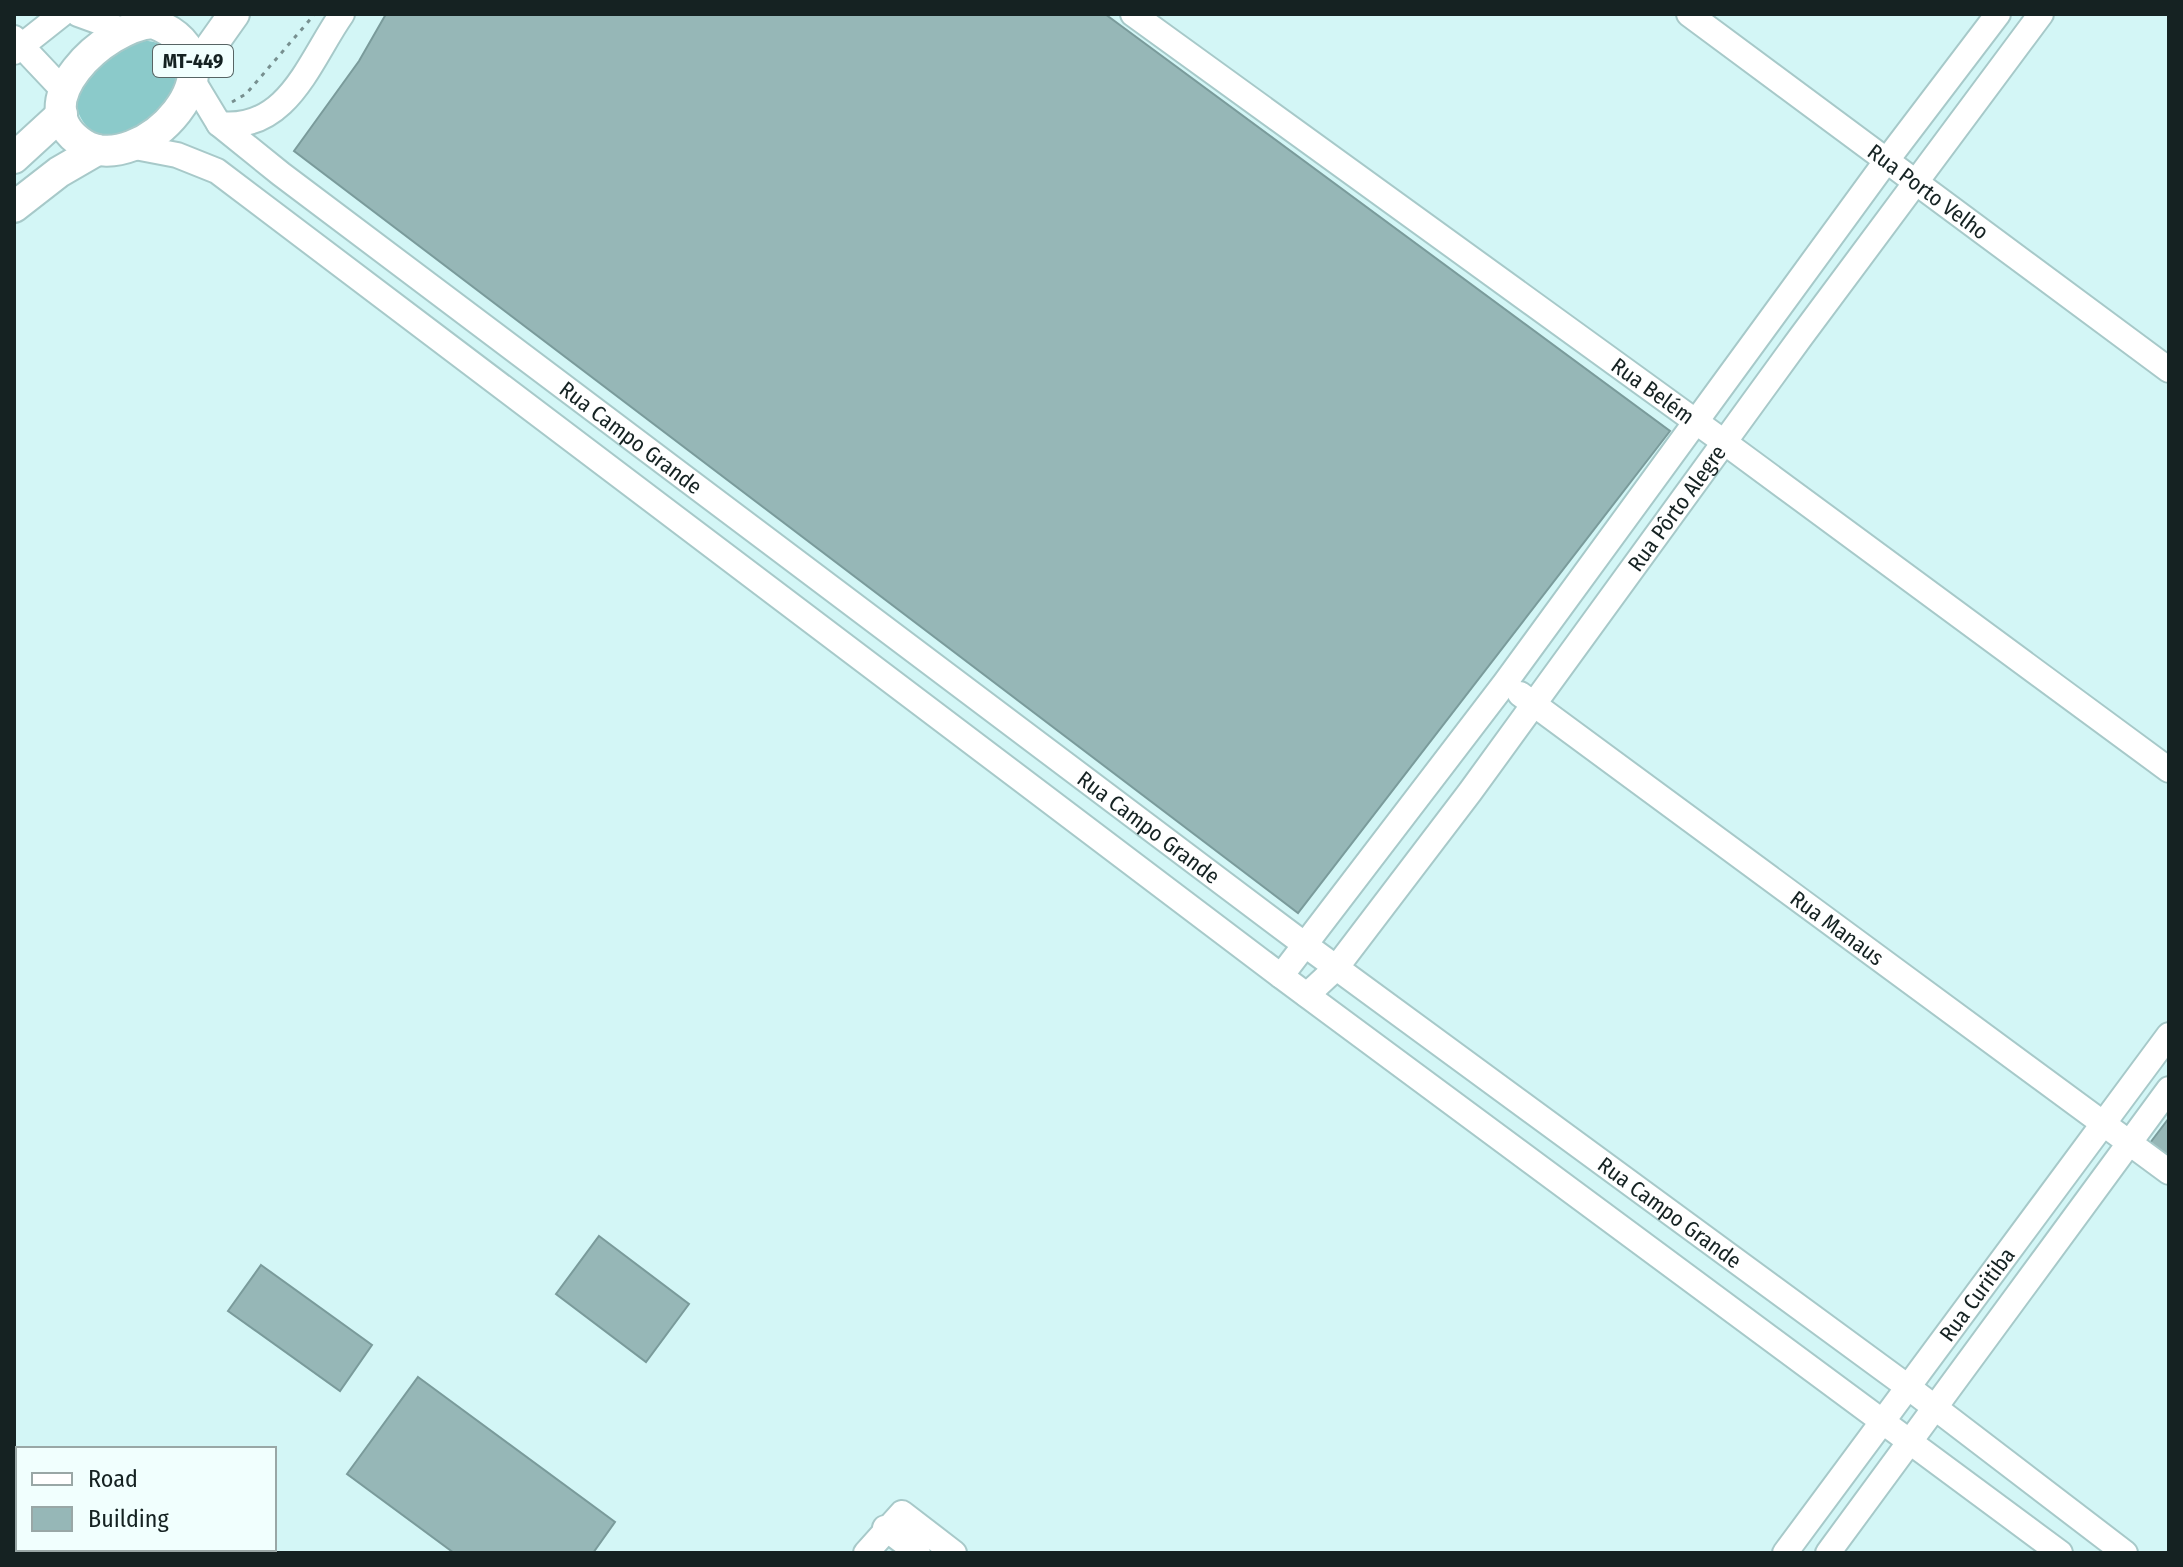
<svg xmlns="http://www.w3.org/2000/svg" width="2183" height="1567" font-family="'Fira Sans Condensed',sans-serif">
	<rect width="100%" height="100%" fill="#d3f6f6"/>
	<path fill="#8bcaca" d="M139,40C252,46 94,208 74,97L95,61Z"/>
	<g fill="#96b7b7" stroke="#7a9b9b" stroke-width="2">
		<path d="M386,14H1105L1670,431L1298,913L294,151L359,61Z"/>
		<path d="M2169,1118V1157L2150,1143Z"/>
		<path d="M599,1236L689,1304L646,1362L556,1294Z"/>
		<path d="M261,1265L372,1345L340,1391L228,1311Z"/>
		<path d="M418,1377L615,1522L593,1553H454L347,1474Z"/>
	</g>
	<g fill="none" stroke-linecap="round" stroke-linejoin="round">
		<g stroke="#a7c9c9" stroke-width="28">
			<g id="minor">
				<path d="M78,14L122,30"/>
				<path id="s1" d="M1133,14L1724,442L2169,770"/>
				<path id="s2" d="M1689,14L2169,370"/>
				<path d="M14,38L64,91"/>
				<path d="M14,52L62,14"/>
				<path id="s3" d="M193,81L219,124L281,174L1304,944L1908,1387L2125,1553"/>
				<path d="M219,124C288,132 309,61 342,14"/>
				<path d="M130,146L177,155L217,171L1281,976L2060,1553"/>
				<path id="s4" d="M1520,694L2169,1172"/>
				<path d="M1281,976L1505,683L1887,160L1998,14"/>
				<path id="s5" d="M1307,995L1336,968L1470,792L1800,338L2041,14"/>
				<path d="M885,1528L918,1553"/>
				<path d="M866,1553L902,1513L954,1553"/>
				<path id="s6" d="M1785,1553L2169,1035"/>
				<path d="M1828,1553L2169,1089"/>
			</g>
		</g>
		<g stroke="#a7c9c9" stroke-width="34">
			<g id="major">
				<path d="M153,23C254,62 139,180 83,144C20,104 105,26 153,23Z"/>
				<path d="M195,69L234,14"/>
				<path d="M14,158L62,114"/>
				<path d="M14,207L59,172L97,150"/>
			</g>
		</g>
		<path stroke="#778f8f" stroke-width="3" stroke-dasharray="4 6" stroke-linecap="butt" d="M232,102L246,94L314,15"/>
		<use href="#minor" stroke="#fff" stroke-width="24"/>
		<use href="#major" stroke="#fff" stroke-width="30"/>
	</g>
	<g text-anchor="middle" stroke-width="6" stroke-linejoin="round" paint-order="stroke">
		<rect fill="#f1fffe" stroke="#576464" stroke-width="2" x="153" y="45" width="80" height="32" rx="6"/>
		<g font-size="20" font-weight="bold" fill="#152222">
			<text x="193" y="68">MT-449</text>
		</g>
		<g font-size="22" fill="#152222" stroke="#f1fffe">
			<text dy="8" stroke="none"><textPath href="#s2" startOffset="298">Rua Porto Velho</textPath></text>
			<text dy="8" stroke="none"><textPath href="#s1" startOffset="642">Rua Belém</textPath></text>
			<text dy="8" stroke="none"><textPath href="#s3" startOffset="568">Rua Campo Grande</textPath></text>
			<text dy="8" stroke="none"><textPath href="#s5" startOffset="612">Rua Pôrto Alegre</textPath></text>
			<text dy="8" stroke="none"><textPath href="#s3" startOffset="1216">Rua Campo Grande</textPath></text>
			<text dy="8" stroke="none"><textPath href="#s4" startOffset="394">Rua Manaus</textPath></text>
			<text dy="8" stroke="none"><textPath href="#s3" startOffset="1864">Rua Campo Grande</textPath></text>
			<text dy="8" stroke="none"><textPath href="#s6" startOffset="322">Rua Curitiba</textPath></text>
		</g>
	</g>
	<rect width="2183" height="1567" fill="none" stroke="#152222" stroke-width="32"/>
	<rect x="16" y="1447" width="260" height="104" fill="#f1fffe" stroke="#99a7a6" stroke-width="2"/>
	<rect x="32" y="1473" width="40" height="12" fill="#ffffff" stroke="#99a7a6" stroke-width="2"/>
	<text x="88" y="1487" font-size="24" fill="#152222">Road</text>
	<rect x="32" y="1507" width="40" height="24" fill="#96b7b7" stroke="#99a7a6" stroke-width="2"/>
	<text x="88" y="1527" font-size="24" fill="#152222">Building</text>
</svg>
